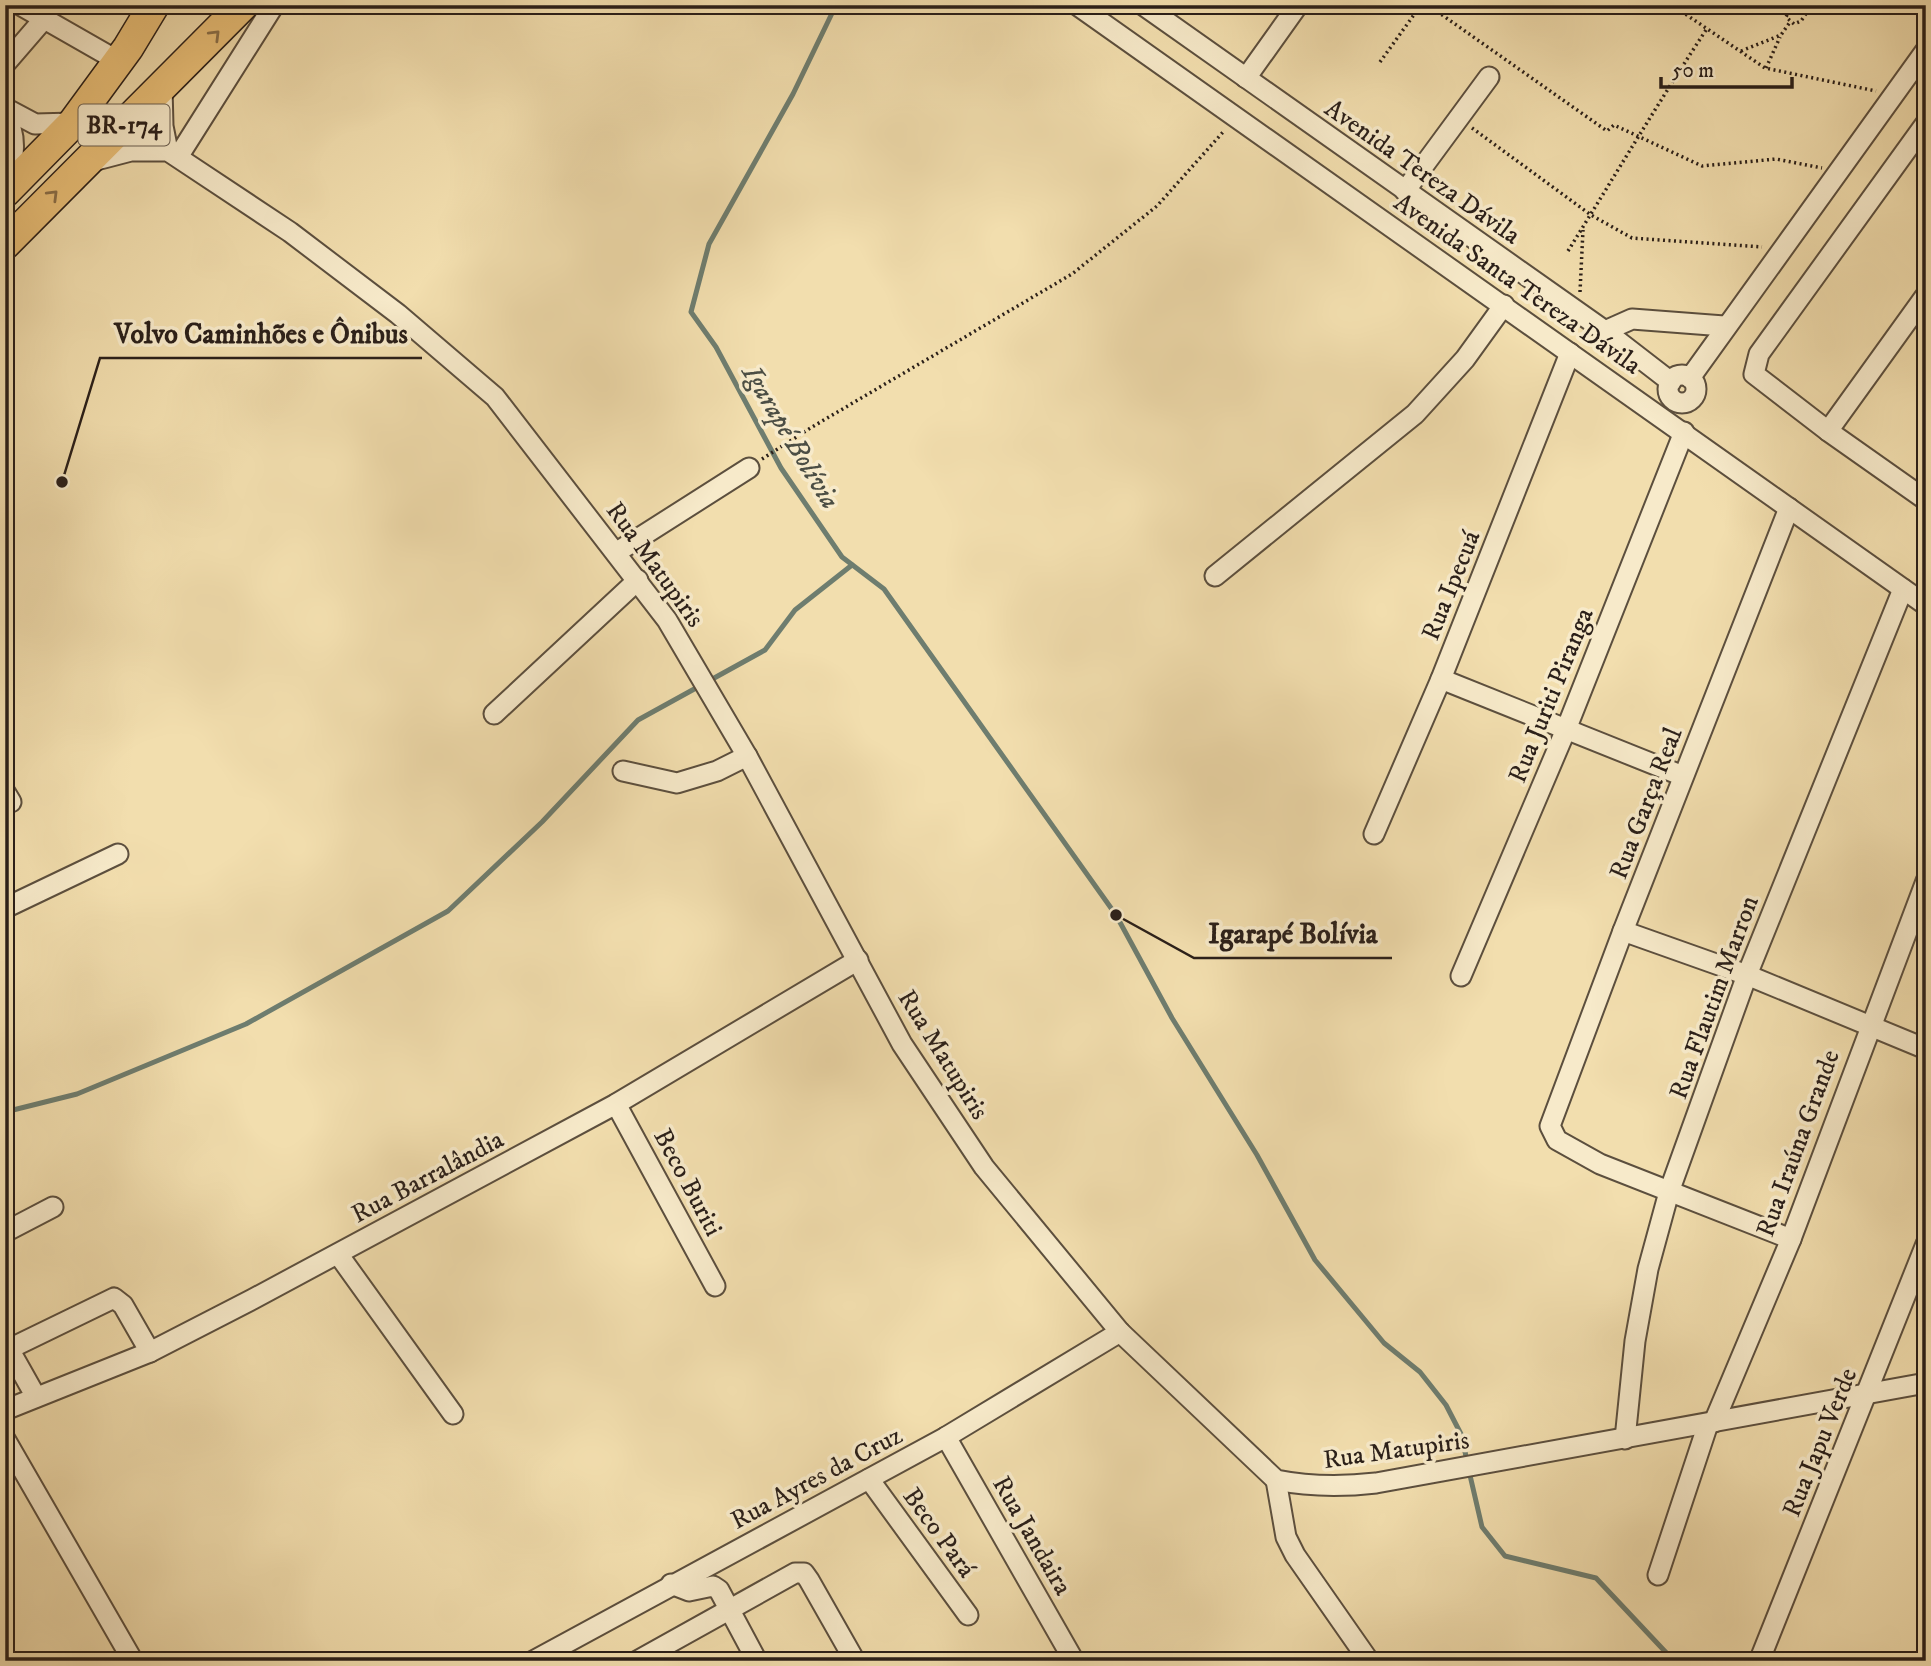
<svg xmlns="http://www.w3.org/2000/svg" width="1931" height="1666" font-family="'IM FELL DW Pica',serif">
	<rect width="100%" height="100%" fill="#f2deae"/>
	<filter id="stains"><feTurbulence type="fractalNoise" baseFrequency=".00286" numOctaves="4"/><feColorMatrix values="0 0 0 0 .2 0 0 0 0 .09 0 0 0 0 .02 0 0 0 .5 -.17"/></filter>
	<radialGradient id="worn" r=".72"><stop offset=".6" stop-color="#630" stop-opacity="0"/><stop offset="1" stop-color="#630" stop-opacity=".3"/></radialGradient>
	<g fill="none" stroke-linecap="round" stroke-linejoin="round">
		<g stroke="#6e7d6f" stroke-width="5">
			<path d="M836,5L793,94L709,244L691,312L716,347L781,468L842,557L884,589L1116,915L1172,1018L1257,1155L1315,1260L1384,1343L1420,1372L1446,1405L1462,1436L1467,1462"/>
			<path d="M5,1112L77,1094L246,1024L448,911L542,822L638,720L765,650L795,610L852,565"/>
			<path d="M1469,1471L1482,1527L1505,1556L1596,1578L1674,1661"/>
		</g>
		<g stroke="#5c4f3e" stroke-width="23">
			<g id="minor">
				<path d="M20,5L118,61"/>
				<path d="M1077,5L1926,605"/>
				<path d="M1143,5L1605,331L1671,382"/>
				<path d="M5,64L43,20"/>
				<path d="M1246,78L1298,5"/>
				<path d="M162,87L163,126L168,151"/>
				<path d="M5,108L35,124L73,123"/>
				<path d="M5,116C20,138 12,165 5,189"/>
				<path d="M1926,123L1759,354L1754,374L1828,431L1926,500"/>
				<path d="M178,157L274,5"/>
				<path d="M89,162L131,151H168L290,232L398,314L495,397L667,620L747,756L902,1044L984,1167L1120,1332L1276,1480C1311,1487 1341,1487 1376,1483L1926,1383"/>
				<path d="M1405,191L1489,77"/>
				<path d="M1605,331L1632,319L1724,326"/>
				<circle cx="1682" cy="389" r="14"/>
				<path d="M1690,378L1926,50"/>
				<path d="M1828,431L1926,295"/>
				<path d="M1789,508L1623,931L1550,1126L1557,1140L1600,1164L1791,1239"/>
				<path d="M617,552L749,468"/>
				<path d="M1215,576L1415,414L1465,359L1504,305"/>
				<path d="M1441,679L1683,776"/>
				<path d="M494,714L638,580"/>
				<path d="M623,771L677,783L717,771L747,756"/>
				<path d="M5,792L11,802"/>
				<path d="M1374,834L1441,679L1570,353"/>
				<path d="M5,908L118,854"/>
				<path d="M1623,931L1747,975L1926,1049"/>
				<path d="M1461,976L1567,727L1684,432"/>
				<path d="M616,1104L715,1286"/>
				<path d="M5,1232L53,1207"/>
				<path d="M338,1254L453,1414"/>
				<path d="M5,1342L36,1397"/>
				<path d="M9,1349L114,1298L123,1305L150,1352"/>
				<path d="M5,1410L150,1352L253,1299L616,1104L858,960"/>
				<path d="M1714,1422L1791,1239L1926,881"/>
				<path d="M946,1437L1074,1661"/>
				<path d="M5,1439L133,1661"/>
				<path d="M1625,1439L1635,1341L1648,1269L1669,1192L1747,975L1903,589"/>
				<path d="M869,1479L968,1615"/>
				<path d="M1276,1480L1286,1537L1295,1555L1369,1661"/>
				<path d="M1658,1575L1708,1424"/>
				<path d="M671,1584L689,1591L713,1586L719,1590L757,1661"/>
				<path d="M1760,1659L1926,1244"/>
				<path d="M533,1661L946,1437L1120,1332"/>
				<path d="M637,1661L795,1573H804L809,1580L855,1661"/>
			</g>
		</g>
		<g stroke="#2a1f19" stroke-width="33">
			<g id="highway">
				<path d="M5,192L73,123L128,48L154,5"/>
				<path d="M5,244L243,5"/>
			</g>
		</g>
		<g stroke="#2a1f19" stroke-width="3.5" stroke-dasharray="2 3.5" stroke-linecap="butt">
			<path d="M1428,5L1607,131L1614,125L1702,166L1776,159L1822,168"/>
			<path d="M1672,5L1765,68L1876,91"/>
			<path d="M1792,5L1786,17L1794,24L1801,21L1812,5"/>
			<path d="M1741,51L1781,35L1790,22"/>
			<path d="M1380,62L1421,5"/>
			<path d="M1766,68L1780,37"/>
			<path d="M1472,128L1591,215L1632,238L1762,247"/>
			<path d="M1568,251C1614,177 1658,103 1706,30"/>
			<path d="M1580,292L1583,230"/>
			<path d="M762,459L812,427L1072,274L1157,206L1224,131"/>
		</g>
		<use href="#minor" stroke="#f7eaca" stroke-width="19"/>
		<use href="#highway" stroke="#e9bf77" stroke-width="30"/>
	</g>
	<defs><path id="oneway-chevron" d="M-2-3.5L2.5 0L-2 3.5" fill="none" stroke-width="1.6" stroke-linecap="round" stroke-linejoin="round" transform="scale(1.75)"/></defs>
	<g stroke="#8a6f48">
		<use href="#oneway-chevron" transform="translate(215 35) rotate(-45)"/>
		<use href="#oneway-chevron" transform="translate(53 195) rotate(-45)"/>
	</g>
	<g text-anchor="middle" stroke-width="7" stroke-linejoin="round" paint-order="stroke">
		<rect fill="#f7eaca" stroke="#685c4e" stroke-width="2" x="78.5" y="104.5" width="91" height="41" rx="5"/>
		<g font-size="24" font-weight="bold" fill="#2a1f19">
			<text x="124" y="133">BR-174</text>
		</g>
		<g font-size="26" fill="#2a1f19" stroke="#f7eaca">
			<text transform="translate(1423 171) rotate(35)" y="9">Avenida Tereza Dávila</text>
			<text transform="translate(1518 283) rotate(35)" y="9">Avenida Santa Tereza Dávila</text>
			<text transform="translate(656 564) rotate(54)" y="9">Rua Matupiris</text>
			<text transform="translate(1450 585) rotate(-68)" y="9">Rua Ipecuá</text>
			<text transform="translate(1550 695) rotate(-68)" y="9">Rua Juriti Piranga</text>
			<text transform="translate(1645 803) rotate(-69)" y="9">Rua Garça Real</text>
			<text transform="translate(1713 997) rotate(-70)" y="9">Rua Flautim Marron</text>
			<text transform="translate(944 1054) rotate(58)" y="9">Rua Matupiris</text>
			<text transform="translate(1797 1143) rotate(-70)" y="9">Rua Iraúna Grande</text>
			<text transform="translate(427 1176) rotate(-28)" y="9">Rua Barralândia</text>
			<text transform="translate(689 1182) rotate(62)" y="9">Beco Buriti</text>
			<text transform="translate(1819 1442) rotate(-68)" y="9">Rua Japu Verde</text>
			<text transform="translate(1396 1449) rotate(-8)" y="9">Rua Matupiris</text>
			<text transform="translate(816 1477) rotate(-28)" y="9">Rua Ayres da Cruz</text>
			<text transform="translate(940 1532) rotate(54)" y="9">Beco Pará</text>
			<text transform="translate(1033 1535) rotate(60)" y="9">Rua Jandaira</text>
		</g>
		<g font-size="28" font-style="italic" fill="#4c4e44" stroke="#f7eaca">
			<text transform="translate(792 436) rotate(59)" y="10">Igarapé Bolívia</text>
		</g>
	</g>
	<path fill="none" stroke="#2a1f19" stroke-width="2.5" d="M62 482L100 358H422M1116 915L1194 958H1392"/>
	<g fill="#2a1f19" stroke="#f7eaca" stroke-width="2.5">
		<circle cx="62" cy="482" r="7"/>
		<circle cx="1116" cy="915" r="7"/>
	</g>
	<g font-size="28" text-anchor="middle" font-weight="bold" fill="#2a1f19" stroke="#f7eaca" stroke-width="7" stroke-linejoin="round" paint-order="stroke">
		<text x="261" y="343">Volvo Caminhões e Ônibus</text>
		<text x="1293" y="943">Igarapé Bolívia</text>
	</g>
	<rect width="1931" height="1666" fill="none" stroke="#f2deae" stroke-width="28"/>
	<rect x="7" y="7" width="1917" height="1652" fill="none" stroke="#2a1f19" stroke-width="3.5"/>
	<rect x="14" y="14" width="1903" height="1638" fill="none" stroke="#2a1f19" stroke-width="2"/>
	<path d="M1661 77v10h131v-10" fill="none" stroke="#2a1f19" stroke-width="3.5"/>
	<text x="1672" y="77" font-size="21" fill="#2a1f19" stroke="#f7eaca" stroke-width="5" paint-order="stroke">50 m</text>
	<rect width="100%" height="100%" filter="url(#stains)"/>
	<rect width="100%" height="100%" fill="url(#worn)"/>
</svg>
